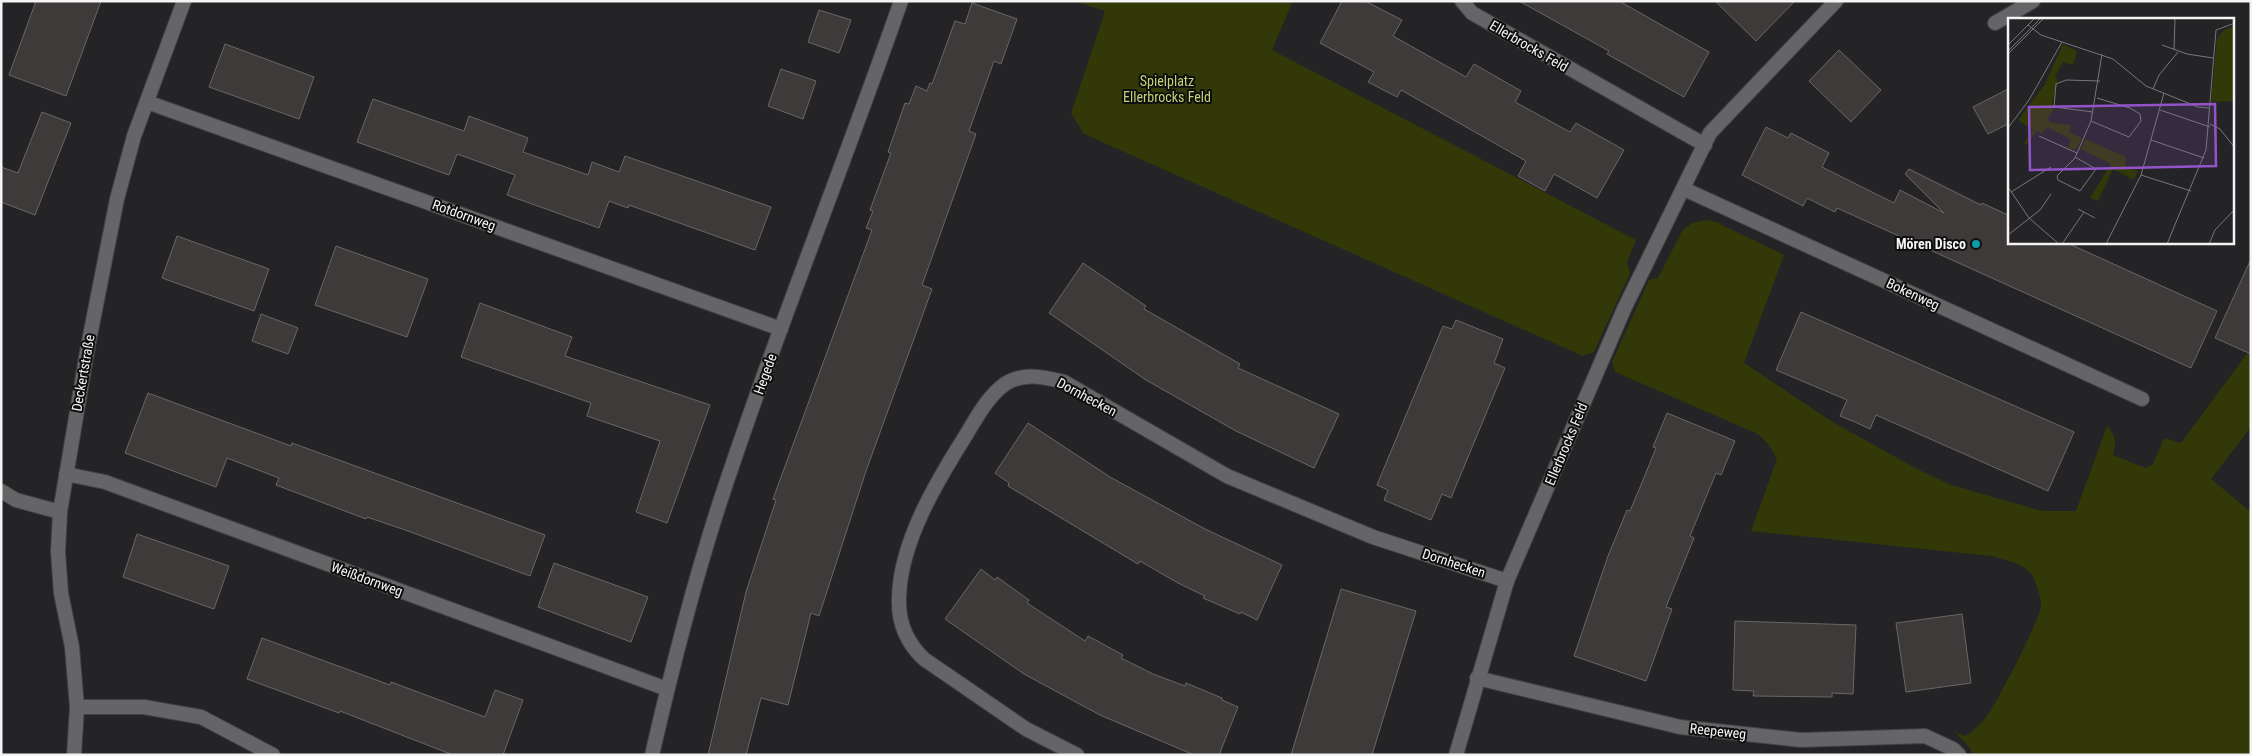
<svg xmlns="http://www.w3.org/2000/svg" width="2252" height="756" font-family="'Roboto Condensed',sans-serif">
	<rect width="100%" height="100%" fill="#242427"/>
	<g fill="#323808">
		<path d="M1074,1H1293L1272,50L1636,240L1627,262L1630,273L1594,352L1583,356L1084,134L1071,113L1105,11Z"/>
		<path d="M1706,220L1716,222L1784,255L1744,363L1831,421L1917,469L1951,485L2042,511H2076L2107,426C2116,437 2117,442 2113,455L2146,468L2153,464L2164,438L2181,443L2251,348V427L2211,479L2251,512V755H1973L1969,747L1955,732L1965,736C1976,730 1985,719 1992,709C2001,693 2041,619 2041,605C2041,596 2036,583 2032,575C2025,564 2003,559 1991,556L1751,531L1777,459L1769,445L1758,434L1615,372L1612,362L1649,280L1658,278L1682,231L1692,223Z"/>
	</g>
	<g fill="#3d3a39" stroke="#6a6666">
		<path d="M36,1H101L66,96L9,75Z"/>
		<path d="M1342,1H1365L1402,20L1393,36L1466,77L1474,64L1521,91L1515,102L1570,132L1576,123L1624,150L1597,198L1554,174L1545,191L1518,176L1526,161L1401,90L1397,97L1368,82L1374,72L1320,43Z"/>
		<path d="M1519,1H1619L1709,52L1684,97L1607,54L1609,51Z"/>
		<path d="M1715,1H1795L1756,41Z"/>
		<path d="M972,3L1017,19L1001,64L994,61L969,131L976,134L922,285L932,289L866,471L819,616L811,613L788,705L761,698L746,755H708L746,592L776,500L773,499L872,230L866,228L873,211L870,210L891,153L888,152L905,103L909,104L916,86L927,91L930,83L932,84L955,21L965,24Z"/>
		<path d="M819,10L851,20L839,53L808,42Z"/>
		<path d="M225,44L314,77L299,119L209,87Z"/>
		<path d="M1839,50L1881,90L1851,122L1809,81Z"/>
		<path d="M781,69L816,81L803,119L768,106Z"/>
		<path d="M2010,88V123L1988,134L1973,107Z"/>
		<path d="M373,99L464,131L469,116L528,138L523,152L588,175L592,162L619,172L625,156L771,207L755,250L629,205L628,208L609,201L599,228L507,195L515,175L485,164L457,154L449,175L357,142Z"/>
		<path d="M42,112L71,123L35,215L1,202V167L18,173Z"/>
		<path d="M1766,127L1788,138L1791,133L1829,153L1822,167L1894,203L1900,190L1944,213L1905,174L1909,169L1981,205L1982,203L2010,216V242H2065L2217,311L2191,368L1837,208L1835,212L1807,198L1803,206L1742,175Z"/>
		<path d="M177,236L269,269L254,311L162,278Z"/>
		<path d="M336,246L428,279L407,337L315,305Z"/>
		<path d="M2251,259V354L2215,338Z"/>
		<path d="M1083,263L1146,306L1144,309L1240,364L1238,368L1339,414L1314,468L1236,431L1146,380L1049,313Z"/>
		<path d="M480,303L572,337L565,356L710,405L667,523L636,512L660,441L587,416L591,403L461,357Z"/>
		<path d="M1801,312L2074,432L2048,491L1876,415L1870,429L1855,422L1840,416L1847,400L1776,370Z"/>
		<path d="M261,314L298,328L288,354L252,341Z"/>
		<path d="M1456,320L1503,339L1494,363L1505,368L1451,498L1442,494L1431,520L1384,500L1388,490L1377,485L1443,326L1452,329Z"/>
		<path d="M148,393L291,446L292,443L545,535L530,576L408,531L367,517L366,519L276,485L279,478L227,458L216,487L125,453Z"/>
		<path d="M1667,413L1735,441L1721,475L1716,473L1690,536L1694,538L1666,607L1672,609L1646,681L1574,656L1608,556L1627,510L1630,511L1643,480L1656,448L1653,447Z"/>
		<path d="M1028,423L1110,477L1205,529L1282,565L1257,620L1241,612L1240,614L1203,598L1205,596L1178,583L1140,561L1138,564L1008,486L1009,483L995,473Z"/>
		<path d="M137,534L229,566L214,609L123,577Z"/>
		<path d="M554,563L648,597L631,642L538,607Z"/>
		<path d="M981,569L995,580L997,577L1029,600L1027,603L1085,641L1088,636L1123,655L1121,658L1153,674L1185,686L1186,683L1222,698V700L1238,707L1219,755H1194L1100,715L1024,674L945,619Z"/>
		<path d="M1341,589L1416,611L1372,755H1291Z"/>
		<path d="M1962,614L1971,683L1906,692L1896,623Z"/>
		<path d="M1735,621L1856,625L1853,694L1832,693V697L1753,696L1754,691L1733,690Z"/>
		<path d="M262,638L390,685L391,682L485,717L495,690L523,700L503,755H453L340,711L339,713L247,679Z"/>
	</g>
	<g fill="none" stroke-linecap="round" stroke-linejoin="round">
		<g stroke="#404142" stroke-width="16">
			<g id="minor">
				<path d="M1462,1L1472,13L1705,145"/>
				<path d="M1995,23L2033,1"/>
				<path d="M147,102L781,329"/>
				<path d="M1684,189L2142,399"/>
				<path d="M66,474L105,482L667,689"/>
				<path d="M1,491L16,500L60,512"/>
				<path d="M1477,678L1680,727L1801,740L1925,736L1953,749L1959,755"/>
				<path d="M77,707H144L201,717L273,755"/>
				<path d="M74,755L77,707L72,647L61,593L58,552L60,512L88,346L117,199L134,136L184,1"/>
				<path d="M652,755C671,672 692,589 718,508C774,337 842,171 901,1"/>
				<path d="M1077,755L1026,729L924,659C907,643 898,622 899,598C900,542 937,481 966,435C977,417 988,396 1005,384C1023,372 1045,377 1064,382L1227,476L1373,537L1507,581"/>
				<path d="M1456,755L1507,581L1624,309L1710,133L1836,1"/>
			</g>
		</g>
		<use href="#minor" stroke="#656568" stroke-width="14"/>
	</g>
	<circle fill="#0f9aa8" stroke="#0e0e0f" stroke-width="2" cx="1976" cy="244" r="5"/>
	<g text-anchor="middle" stroke-width="4" stroke-linejoin="round" paint-order="stroke">
		<g font-size="14" fill="#f4f4f5" stroke="#0e0e0f">
			<text transform="translate(1529 46) rotate(30)" y="5">Ellerbrocks Feld</text>
			<text transform="translate(464 215) rotate(20)" y="5">Rotdornweg</text>
			<text transform="translate(1913 294) rotate(25)" y="5">Bokenweg</text>
			<text transform="translate(83 373) rotate(-80)" y="5">Deckertstraße</text>
			<text transform="translate(765 374) rotate(-70)" y="5">Hegede</text>
			<text transform="translate(1087 397) rotate(28)" y="5">Dornhecken</text>
			<text transform="translate(1566 444) rotate(-67)" y="5">Ellerbrocks Feld</text>
			<text transform="translate(1454 563) rotate(18)" y="5">Dornhecken</text>
			<text transform="translate(367 579) rotate(20)" y="5">Weißdornweg</text>
			<text transform="translate(1718 731) rotate(6)" y="5">Reepeweg</text>
		</g>
		<g font-size="14" fill="#c4d374" stroke="#0e0e0f">
			<text x="1167" y="86">Spielplatz<tspan x="1167" dy="16">Ellerbrocks Feld</tspan></text>
		</g>
		<g font-size="14" font-weight="bold" fill="#f4f4f5" stroke="#0e0e0f" text-anchor="end">
			<text x="1966" y="249">Mören Disco</text>
		</g>
	</g>
	<g transform="translate(2008 18)">
		<rect width="226" height="226" fill="#242427"/>
		<path d="M225,8L226,83L203,84L209,21L215,13ZM55,26L69,33L65,47L55,44L47,58L50,63L44,85L46,91L39,101L43,105L63,107L61,114L74,120L68,132L60,130L63,121L39,109L33,116L30,113L27,115L19,126L16,125L25,112L10,102L37,66ZM77,121L118,139L117,149L130,153L126,162L105,151L90,183L82,180L103,146L73,131Z" fill="#323808"/>
		<path fill="none" stroke="#777779" stroke-width="1" d="M20,7L33,17L105,41L138,68L190,89L201,90M208,12L227,5M0,27L27,0M154,27L179,36L205,40M166,32L167,0M0,33L33,0M0,36L36,0M145,71L151,57L170,34M152,92L202,109M85,94L46,89L48,66L58,62L92,63M83,103L121,119L133,103L132,96L122,90L89,80M202,106L212,111L227,130M0,110L21,82L54,24M31,118L69,135M143,122L196,140M67,139L88,151L72,173L50,162L49,158L67,140L83,103L94,36M133,157L183,173M0,169L21,200L51,226M3,174L43,149M70,191L87,200M0,217L32,192L43,176M54,226L76,194M98,226L133,157L156,75M159,226L198,132L208,12M201,226L207,212L227,191"/>
		<path fill="#9354ca" fill-opacity="0.15" stroke="#9354ca" stroke-width="2.5" d="M207,86L208,148L22,152L21,89Z"/>
		<rect width="226" height="226" fill="none" stroke="#f4f4f5" stroke-width="2.5"/>
	</g>
	<rect width="2252" height="756" fill="none" stroke="#f4f4f5" stroke-width="5"/>
</svg>
